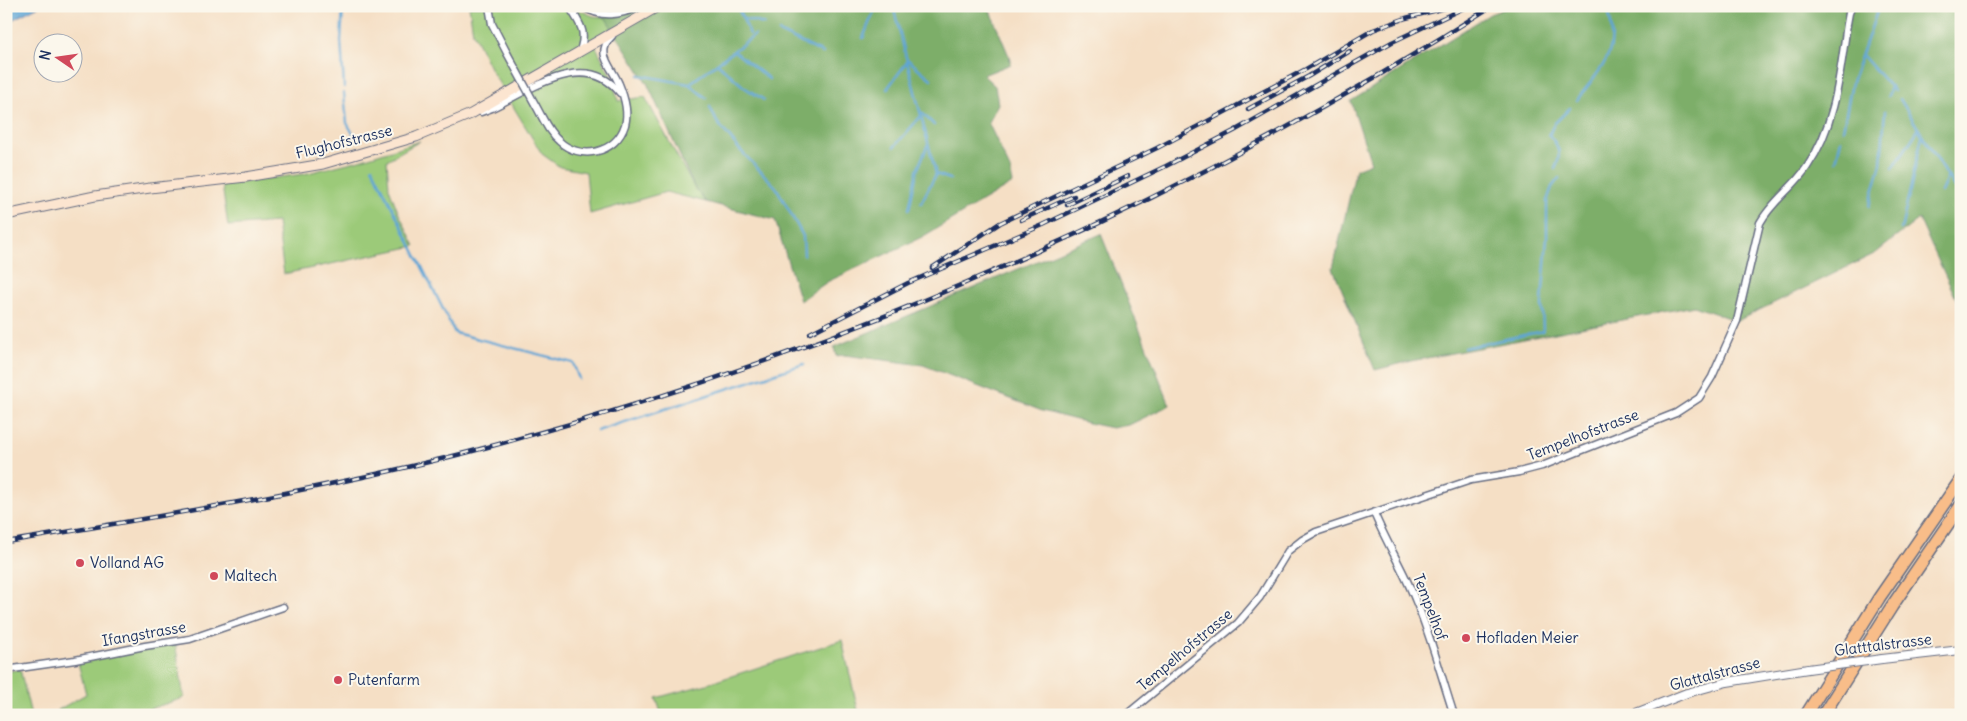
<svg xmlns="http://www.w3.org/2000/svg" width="1967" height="721" font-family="Delius,sans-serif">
	<rect width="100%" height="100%" fill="#fbf7ec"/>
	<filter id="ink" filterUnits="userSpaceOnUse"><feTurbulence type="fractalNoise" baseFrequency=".02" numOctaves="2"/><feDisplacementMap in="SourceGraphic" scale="10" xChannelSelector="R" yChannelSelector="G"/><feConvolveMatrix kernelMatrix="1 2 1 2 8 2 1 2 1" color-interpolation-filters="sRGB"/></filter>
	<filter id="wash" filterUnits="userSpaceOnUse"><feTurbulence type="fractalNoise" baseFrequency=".0096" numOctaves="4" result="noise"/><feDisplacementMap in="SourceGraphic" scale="20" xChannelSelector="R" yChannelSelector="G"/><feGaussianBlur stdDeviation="1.12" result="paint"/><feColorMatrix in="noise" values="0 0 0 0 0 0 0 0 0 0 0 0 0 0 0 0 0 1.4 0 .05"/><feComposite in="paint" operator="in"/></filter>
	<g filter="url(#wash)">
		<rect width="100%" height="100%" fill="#f5dfc5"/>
		<g fill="#9cca79" stroke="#5c7c6c">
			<path d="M469,6H559L579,10L593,16L626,20L592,39L612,78L618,101L645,97L695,189L706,202L666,192L590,214L586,172L560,167L542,154L491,70L473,33Z"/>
			<path d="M420,141L387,160L389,188L398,212L415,246L284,274L277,222L228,226L222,185L304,174L356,161Z"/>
			<path d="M842,640L859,715H662L656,698L707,684Z"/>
			<path d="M175,642L184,698L130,715H60L58,710L86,694L77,659Z"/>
			<path d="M20,669L31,715H6V672Z"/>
		</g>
		<g fill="#7dae69" stroke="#4c6e64">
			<path d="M598,6H988L1009,56L1011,64L983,75L995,86L998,104L988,122L1010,169L1013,183L922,237L827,282L800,301L775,220L706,202L695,189L647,83Z"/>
			<path d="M1512,6H1961V309L1919,219L1876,253L1737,321L1694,306L1411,361L1375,370L1333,268L1356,169L1371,163L1351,101L1490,14Z"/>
			<path d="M1101,234L1170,405L1129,425L1112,428L1088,423L1042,411L923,365L844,355L836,356L834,347Z"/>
		</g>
		<path fill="#5fa5d5" stroke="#3d6a9a" d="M6,6H39L6,23Z"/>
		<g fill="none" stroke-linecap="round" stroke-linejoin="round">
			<g stroke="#5fa5d5" stroke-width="2.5">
				<path d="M343,6L341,41L344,87"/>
				<path d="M737,6L750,34"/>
				<path d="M893,6L936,174L921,203"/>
				<path d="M744,19L764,24"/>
				<path d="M779,32L823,53"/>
				<path d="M863,38L876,6"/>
				<path d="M734,51L769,79"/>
				<path d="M1862,55L1894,91"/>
				<path d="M907,59L931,79"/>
				<path d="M717,63L744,87L764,100"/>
				<path d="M639,75L689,84L706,98"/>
				<path d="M689,84L755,35"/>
				<path d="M887,89L907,62"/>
				<path d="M344,93L347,123L356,139"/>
				<path d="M1888,96L1891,86"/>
				<path d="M1900,99L1955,188"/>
				<path d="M1577,100C1603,65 1621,53 1607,6"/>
				<path d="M710,107L717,122L740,150L776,187L803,236L804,255"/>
				<path d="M921,112L934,125"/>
				<path d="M1843,130L1852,82L1879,6"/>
				<path d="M894,147L921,116"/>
				<path d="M1836,161L1841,140"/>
				<path d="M372,167L455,333L573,363L579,379"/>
				<path d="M1893,168L1918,130"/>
				<path d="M1555,169C1562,153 1559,146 1549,135L1554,124L1570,108"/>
				<path d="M936,174L950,179"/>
				<path d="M1941,192L1948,176"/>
				<path d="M1869,206L1881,164L1885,111"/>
				<path d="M909,209L917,171L928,144"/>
				<path d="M1901,230L1922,136"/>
				<path d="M1464,348L1543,331L1542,303L1547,237V201L1552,187L1559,178"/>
				<path d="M597,431L804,364"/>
			</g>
		</g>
	</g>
	<g filter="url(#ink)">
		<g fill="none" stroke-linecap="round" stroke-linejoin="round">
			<g stroke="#676d82" stroke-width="9">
				<g id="minor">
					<path d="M489,6L492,24L507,53"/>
					<path d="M569,6C580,25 588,31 579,53"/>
					<path d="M582,6C600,18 621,16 639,6"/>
					<path d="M536,106C543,118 548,132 559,141C580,161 616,154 625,125C629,111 624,96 619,84C612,66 594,54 612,36"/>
					<path d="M481,112L492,108C530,90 586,49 620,93"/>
					<path d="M1374,513C1386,542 1403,569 1415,599C1431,636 1441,676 1454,715"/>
					<path d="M6,670L75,660L145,646L190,639L283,607"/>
					<path d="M1126,715L1238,623L1260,597L1288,551L1302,540L1316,532L1471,480L1519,472L1542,466L1676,413L1699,398L1712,377L1737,321L1760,223C1772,201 1794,187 1807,167C1836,125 1840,73 1847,24L1849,13L1852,6"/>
				</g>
			</g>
			<g stroke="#676d82" stroke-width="10">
				<g id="tertiary">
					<path d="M1882,659L1961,650"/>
					<path d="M1631,715L1687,693L1727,682L1808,669"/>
				</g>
			</g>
			<g stroke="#676d82" stroke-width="11">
				<path id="secondary" d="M6,215L95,196L150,188L246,177L323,164L416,137L471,114L659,6"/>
			</g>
			<g stroke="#676d82" stroke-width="14">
				<g id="motorway">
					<path d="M1806,715L1879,598L1961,479"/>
					<path d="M1823,715L1892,606L1961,505"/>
				</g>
			</g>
			<use href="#minor" stroke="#fff" stroke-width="6"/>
			<use href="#tertiary" stroke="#fff" stroke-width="8"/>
			<use href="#secondary" stroke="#fce5d0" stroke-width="9"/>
			<use href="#motorway" stroke="#f8bd89" stroke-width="11"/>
			<g stroke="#1b2f5e" stroke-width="4.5">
				<g id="rail">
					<path d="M1248,109L1309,76L1350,51"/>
					<path d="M1067,205L1128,176"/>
					<path d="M1021,220L1074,196"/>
					<path d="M932,268L1000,223L1157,148L1306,69L1373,30L1406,18L1453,6"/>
					<path d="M810,333L908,283L1043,225L1166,166L1234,131L1392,42L1468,6"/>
					<path d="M6,542C162,516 317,491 469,452C832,357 1176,207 1492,6"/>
				</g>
			</g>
			<use href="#rail" stroke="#fbf7ec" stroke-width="2.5" stroke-dasharray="8" stroke-linecap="butt"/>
			<g stroke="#676d82" stroke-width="9" stroke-linecap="butt">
				<path id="minor-bridge" d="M507,53L536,106"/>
			</g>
			<g stroke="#676d82" stroke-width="10" stroke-linecap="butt">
				<path id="tertiary-bridge" d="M1808,669L1882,659"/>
			</g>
			<use href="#minor-bridge" stroke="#fff" stroke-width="6"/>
			<use href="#tertiary-bridge" stroke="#fff" stroke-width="8"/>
		</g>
	</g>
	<g fill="#d1495b" stroke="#fbf7ec" stroke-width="2">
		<circle cx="80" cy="563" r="5"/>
		<circle cx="214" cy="576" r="5"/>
		<circle cx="1466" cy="638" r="5"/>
		<circle cx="338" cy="680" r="5"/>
	</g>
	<g text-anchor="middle" stroke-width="4" stroke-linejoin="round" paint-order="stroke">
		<g font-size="15" fill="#1b2f5e" stroke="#fbf7ec">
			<text transform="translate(344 142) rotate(-14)" y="5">Flughofstrasse</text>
			<text transform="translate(1583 435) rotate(-21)" y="5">Tempelhofstrasse</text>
			<text transform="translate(1430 607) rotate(69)" y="5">Tempelhof</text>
			<text transform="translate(144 634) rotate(-10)" y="5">Ifangstrasse</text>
			<text transform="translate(1883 645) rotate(-7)" y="5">Glatttalstrasse</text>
			<text transform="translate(1185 650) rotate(-40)" y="5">Tempelhofstrasse</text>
			<text transform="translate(1715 674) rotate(-15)" y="5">Glattalstrasse</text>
		</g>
		<g font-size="15" fill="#1b2f5e" stroke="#fbf7ec" text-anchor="start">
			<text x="90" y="568">Volland AG</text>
			<text x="224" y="581">Maltech</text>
			<text x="1476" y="643">Hofladen Meier</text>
			<text x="348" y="685">Putenfarm</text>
		</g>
	</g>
	<rect width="1967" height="721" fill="none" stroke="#fbf7ec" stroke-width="25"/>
	<g transform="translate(58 58) rotate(283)"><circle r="24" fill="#fbf7ec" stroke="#a1a7b3"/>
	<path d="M0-4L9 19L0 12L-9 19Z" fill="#d1495b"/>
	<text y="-8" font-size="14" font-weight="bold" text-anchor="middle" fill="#1b2f5e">N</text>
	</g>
</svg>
